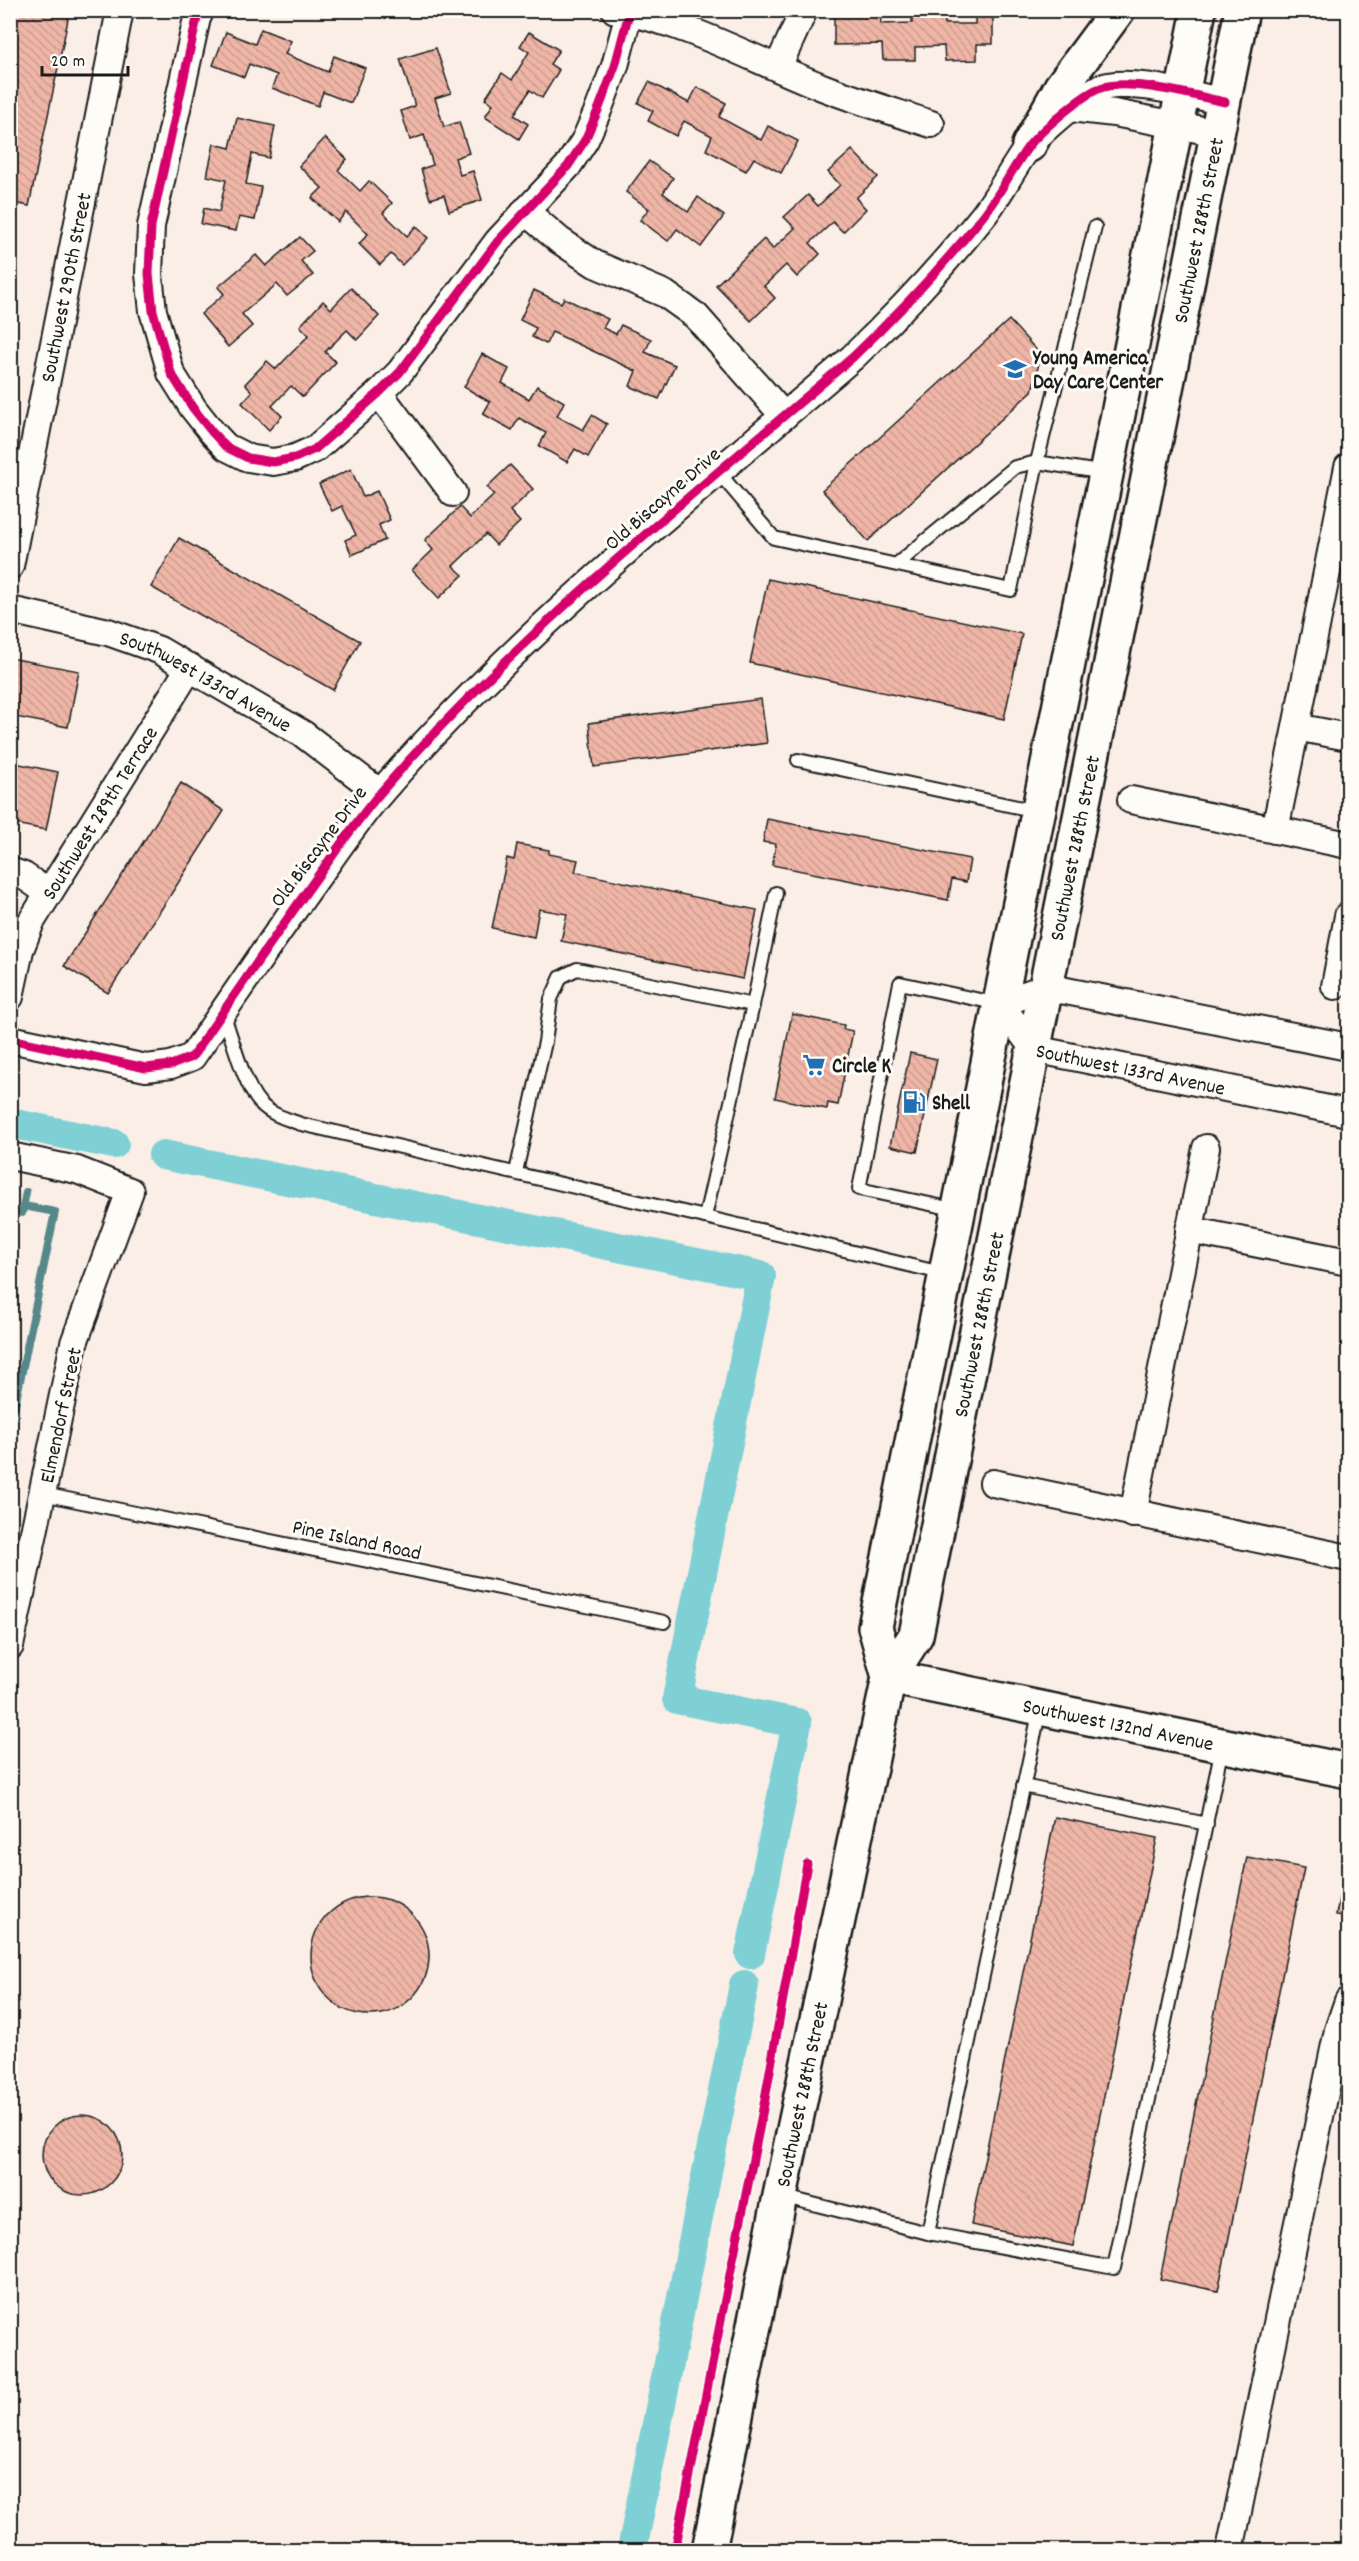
<svg xmlns="http://www.w3.org/2000/svg" width="1359" height="2561" font-family="Dekko,sans-serif">
	<defs>
		<pattern id="building-back-hatch" width="6" height="6" patternUnits="userSpaceOnUse" patternTransform="scale(1.5)"><rect width="6" height="6" fill="#efb6a7"/><path d="M-1 5l2 2M0 0l6 6M5-1l2 2" fill="none" stroke="#cc9c8f"/></pattern>
	</defs>
	<rect width="100%" height="100%" fill="#faeee7"/>
	<filter id="ink" filterUnits="userSpaceOnUse"><feTurbulence type="fractalNoise" baseFrequency=".0167" numOctaves="2"/><feDisplacementMap in="SourceGraphic" scale="12" xChannelSelector="R" yChannelSelector="G"/><feConvolveMatrix kernelMatrix="1 2 1 2 8 2 1 2 1" color-interpolation-filters="sRGB"/></filter>
	<g filter="url(#ink)">
		<g fill="none" stroke-linecap="round" stroke-linejoin="round">
			<g stroke="#57888a" stroke-width="8">
				<path d="M22,1213L26,1192"/>
				<path d="M10,1429L55,1212L24,1206"/>
			</g>
			<g stroke="#7ed0d4" stroke-width="30">
				<path d="M10,1123L114,1144"/>
				<path d="M163,1155L761,1276L677,1699L797,1723L750,1954"/>
				<path d="M632,2550L744,1985"/>
			</g>
		</g>
		<g fill="url(#building-back-hatch)" stroke="#1c1c1c" stroke-width="1.5">
			<path d="M10,10H70L29,206L10,202Z"/>
			<path d="M834,10H880L881,24L912,23V10H944L945,24H975V10H993V44H977V60L945,61L944,46L915,47V60H883L882,44L834,45Z"/>
			<path d="M261,29L291,41L285,54L328,72L334,56L365,68L351,103L323,92L318,106L272,88L277,75L249,64L244,77L213,65L226,32L255,44Z"/>
			<path d="M529,32L559,50L550,64L559,70L542,98L530,90L514,115L528,124L519,139L485,117L493,104L485,99L502,73L512,80L529,52L520,46Z"/>
			<path d="M436,48L451,93L435,98L444,127L459,122L469,153L455,158L460,175L473,171L482,200L449,211L444,195L430,199L421,169L433,165L424,135L410,140L401,111L415,106L400,59Z"/>
			<path d="M649,82L689,103L697,87L726,103L719,117L761,140L768,126L798,141L781,173L754,158L746,171L706,150L712,136L684,121L676,136L648,121L653,111L638,103Z"/>
			<path d="M237,118L275,126L269,158L252,154L246,184L261,187L255,220L239,217L236,231L201,224L204,208L219,212L226,180L207,176L214,144L230,148Z"/>
			<path d="M325,138L347,159L338,170L360,191L369,181L392,203L383,213L407,236L416,226L428,238L402,265L391,254L380,265L359,244L368,234L346,212L338,222L312,198L322,188L299,166Z"/>
			<path d="M852,150L878,177L856,198L866,209L843,232L833,222L810,243L820,254L797,277L786,265L764,286L775,298L751,321L716,285L764,239L773,249L795,228L784,217L808,195L818,206L840,185L828,172Z"/>
			<path d="M649,161L673,178L663,193L688,212L698,197L724,216L701,247L677,229L668,241L640,220L649,209L626,192Z"/>
			<path d="M300,237L313,251L301,261L313,275L287,296L277,284L242,314L252,326L228,347L201,314L224,294L218,287L256,255L266,266Z"/>
			<path d="M351,288L379,316L357,340L347,330L325,352L336,362L303,397L291,386L272,406L282,416L269,430L242,403L252,392L245,384L267,361L276,369L309,335L300,326L323,301L331,309Z"/>
			<path d="M534,290L561,303L564,298L608,319L603,328L616,334L621,325L651,339L645,352L675,365L659,399L630,386L636,371L552,332L546,344L532,337L536,328L520,320Z"/>
			<path d="M1009,320L1041,355L1032,391L868,541L822,490Z"/>
			<path d="M482,354L509,369L502,383L529,399L537,386L564,402L557,416L583,430L592,415L607,424L588,457L575,449L567,462L539,446L546,433L519,418L512,430L483,414L490,402L464,387Z"/>
			<path d="M510,465L533,489L510,511L520,522L496,545L486,534L453,566L463,575L439,598L412,570L433,550L425,540L460,507L470,518L494,495L487,487Z"/>
			<path d="M351,469L363,497L377,491L390,520L379,525L385,540L352,555L345,540L356,535L342,506L332,511L319,484Z"/>
			<path d="M179,538L360,641L333,690L151,587Z"/>
			<path d="M768,579L1022,634L1004,719L750,663Z"/>
			<path d="M10,658L79,671L68,727L10,716Z"/>
			<path d="M761,699L767,743L594,767L589,723Z"/>
			<path d="M10,762L58,772L46,830L10,823Z"/>
			<path d="M181,783L224,811L108,993L64,966Z"/>
			<path d="M767,819L970,859L966,882L952,879L948,900L772,865L776,844L763,842Z"/>
			<path d="M517,844L549,850V854L578,860L575,872L757,910L743,979L561,941L567,914L539,909L534,937L492,928L507,858L514,860Z"/>
			<path d="M792,1014L844,1025L843,1029L853,1031L838,1105L828,1103L827,1109L775,1098Z"/>
			<path d="M910,1053L937,1059L917,1152L890,1146Z"/>
			<path d="M1055,1817L1157,1838L1073,2246L971,2225Z"/>
			<path d="M1348,1850V1917L1336,1915Z"/>
			<path d="M1247,1857L1304,1868L1218,2291L1160,2279Z"/>
			<circle cx="370" cy="1956" r="59"/>
			<circle cx="82" cy="2155" r="40"/>
		</g>
		<g fill="none" stroke-linecap="round" stroke-linejoin="round">
			<g stroke="#1c1c1c" stroke-width="16">
				<g id="lane">
					<path d="M719,473L774,538L1011,590L1037,462L1095,227"/>
					<path d="M897,564L1015,467L1037,462L1105,473"/>
					<path d="M798,760L1036,811"/>
					<path d="M753,1005L776,893"/>
					<path d="M223,1013C232,1037 244,1086 260,1103C271,1115 287,1119 301,1124L705,1217L753,1005L577,969L561,977L551,999L545,1042L516,1172"/>
					<path d="M958,1210L859,1189L900,983L999,1004"/>
					<path d="M705,1217L946,1274"/>
					<path d="M43,1494L664,1622"/>
					<path d="M1040,1709L928,2233L1114,2268L1222,1747"/>
					<path d="M1023,1786L1207,1824"/>
					<path d="M781,2196L928,2233"/>
				</g>
			</g>
			<g stroke="#1c1c1c" stroke-width="30">
				<g id="street">
					<path d="M201,10L197,18L151,226L149,274L153,311L171,373L193,408L212,432L226,447L248,458L273,462L295,458L315,449L379,393L400,372L498,241L568,166L585,140L599,108L615,66L629,13"/>
					<path d="M615,10C689,22 753,60 822,87C858,101 895,112 931,124"/>
					<path d="M778,67L804,10"/>
					<path d="M1070,108L1114,113L1218,133"/>
					<path d="M525,211L559,240L595,264L665,294L696,316L784,416"/>
					<path d="M379,393L453,493"/>
					<path id="s1" d="M10,566L120,10"/>
					<path id="s2" d="M10,610L108,632L159,650L303,734L380,793"/>
					<path d="M1296,727L1348,467"/>
					<path d="M1131,800L1348,845"/>
					<path d="M1275,830L1296,727L1348,737"/>
					<path d="M10,871L24,876L47,892"/>
					<path d="M1335,986L1348,916"/>
					<path id="s3" d="M10,997L20,950L31,922L190,667"/>
					<path d="M10,1039L146,1068L171,1065L192,1057C237,992 281,926 328,862C345,838 362,814 381,792C518,633 694,494 853,357C899,313 943,266 983,216C1000,194 1012,169 1028,147C1039,132 1081,96 1098,89C1125,76 1195,96 1225,102"/>
					<path id="s4" d="M1348,1047L1046,987L1000,1004L1034,1049L1348,1113"/>
					<path d="M10,1156L77,1170L130,1191L74,1343L10,1646"/>
					<path d="M1189,1230L1348,1262"/>
					<path d="M993,1483L1348,1558"/>
					<path d="M1133,1514L1206,1148"/>
					<path d="M1230,2550L1338,2030L1348,2001"/>
				</g>
			</g>
			<g stroke="#1c1c1c" stroke-width="38">
				<g id="secondary">
					<path d="M1029,145L1061,87L1118,10"/>
					<path d="M889,1677L875,1627L1199,10"/>
					<path id="s5" d="M889,1677L1348,1771"/>
					<path id="s6" d="M709,2550L780,2196L889,1677L916,1635L919,1620L1242,10"/>
				</g>
			</g>
			<use href="#lane" stroke="#fdfcf7" stroke-width="12"/>
			<use href="#street" stroke="#fdfcf7" stroke-width="26"/>
			<use href="#secondary" stroke="#fdfcf7" stroke-width="33"/>
			<g stroke="#fdfcf7" stroke-width="13">
				<g id="cycleway">
					<path d="M201,10L197,18L151,226L149,274L153,311L171,373L193,408L212,432L226,447L248,458L273,462L295,458L315,449L379,393L400,372L498,241L568,166L585,140L599,108L615,66L629,13"/>
					<path d="M10,1039L146,1068L171,1065L192,1057C237,992 281,926 328,862C345,838 362,814 381,792C518,633 694,494 853,357C899,313 943,266 983,216C1000,194 1012,169 1028,147C1039,132 1081,96 1098,89C1125,76 1195,96 1225,102"/>
					<path d="M675,2550L765,2099L807,1864"/>
				</g>
			</g>
			<use href="#cycleway" stroke="#d6006c" stroke-width="9"/>
		</g>
	</g>
	<defs>
		<g id="school-bare" transform="scale(1.8)"><path d="M0-5L7-2L0 1L-7-2ZM-4 1L0 2.5L4 1V4Q0 6-4 4Z" fill="#1f6fb2" stroke="#fdfcf7" stroke-width="2.5" paint-order="stroke"/></g>
		<g id="supermarket-bare" transform="scale(1.8)"><path d="M-6-5.5h2.5l.6 2H6L4.5 2H-2.5L-4.4-4H-6ZM-1.5 3.2a1.3 1.3 0 1 0 .1 0ZM3 3.2a1.3 1.3 0 1 0 .1 0Z" fill="#1f6fb2" stroke="#fdfcf7" stroke-width="2.5" paint-order="stroke"/></g>
		<g id="fuel-bare" transform="scale(1.8)"><path d="M-5.5-6h7V0h2V4h1.3V-2.5L3-4.5l.8-.8L6-3V5H2.5V1h-1V6h-7ZM-4.2-4.7v3.2H.2V-4.7Z" fill="#1f6fb2" stroke="#fdfcf7" stroke-width="2.5" paint-order="stroke"/></g>
	</defs>
	<g fill-rule="evenodd">
		<use href="#school-bare" x="1015" y="369"/>
		<use href="#supermarket-bare" x="814" y="1065"/>
		<use href="#fuel-bare" x="914" y="1102"/>
	</g>
	<g text-anchor="middle" stroke-width="6" stroke-linejoin="round" paint-order="stroke">
		<g font-size="21" fill="#1c1c1c" stroke="#fdfcf7">
			<text dy="7" stroke="none"><textPath href="#s6" startOffset="2374">Southwest 288th Street</textPath></text>
			<text dy="7" stroke="none"><textPath href="#s1" startOffset="284">Southwest 290th Street</textPath></text>
			<text transform="translate(662 498) rotate(-41)" y="7">Old Biscayne Drive</text>
			<text dy="7" stroke="none"><textPath href="#s2" startOffset="210">Southwest 133rd Avenue</textPath></text>
			<text dy="7" stroke="none"><textPath href="#s3" startOffset="207">Southwest 289th Terrace</textPath></text>
			<text transform="translate(318 846) rotate(-53)" y="7">Old Biscayne Drive</text>
			<text dy="7" stroke="none"><textPath href="#s6" startOffset="1744">Southwest 288th Street</textPath></text>
			<text dy="7" stroke="none"><textPath href="#s4" startOffset="512">Southwest 133rd Avenue</textPath></text>
			<text dy="7" stroke="none"><textPath href="#s6" startOffset="1258">Southwest 288th Street</textPath></text>
			<text transform="translate(60 1415) rotate(-78)" y="7">Elmendorf Street</text>
			<text transform="translate(357 1539) rotate(12)" y="7">Pine Island Road</text>
			<text dy="7" stroke="none"><textPath href="#s5" startOffset="234">Southwest 132nd Avenue</textPath></text>
			<text dy="7" stroke="none"><textPath href="#s6" startOffset="465">Southwest 288th Street</textPath></text>
		</g>
		<g font-size="21" font-weight="bold" fill="#1c1c1c" stroke="#fdfcf7" text-anchor="start">
			<text x="1033" y="364">Young America<tspan x="1033" dy="24">Day Care Center</tspan></text>
			<text x="832" y="1072">Circle K</text>
			<text x="932" y="1109">Shell</text>
		</g>
	</g>
	<rect width="1359" height="2561" fill="none" stroke="#fdfcf7" stroke-width="36"/>
	<rect x="18" y="18" width="1323" height="2525" fill="none" stroke="#1c1c1c" stroke-width="2" filter="url(#ink)"/>
	<path d="M42 66v9h86v-9" fill="none" stroke="#1c1c1c" stroke-width="3"/>
	<text x="51" y="66" font-size="18" fill="#1c1c1c" stroke="#fdfcf7" stroke-width="4.5" paint-order="stroke">20 m</text>
</svg>
